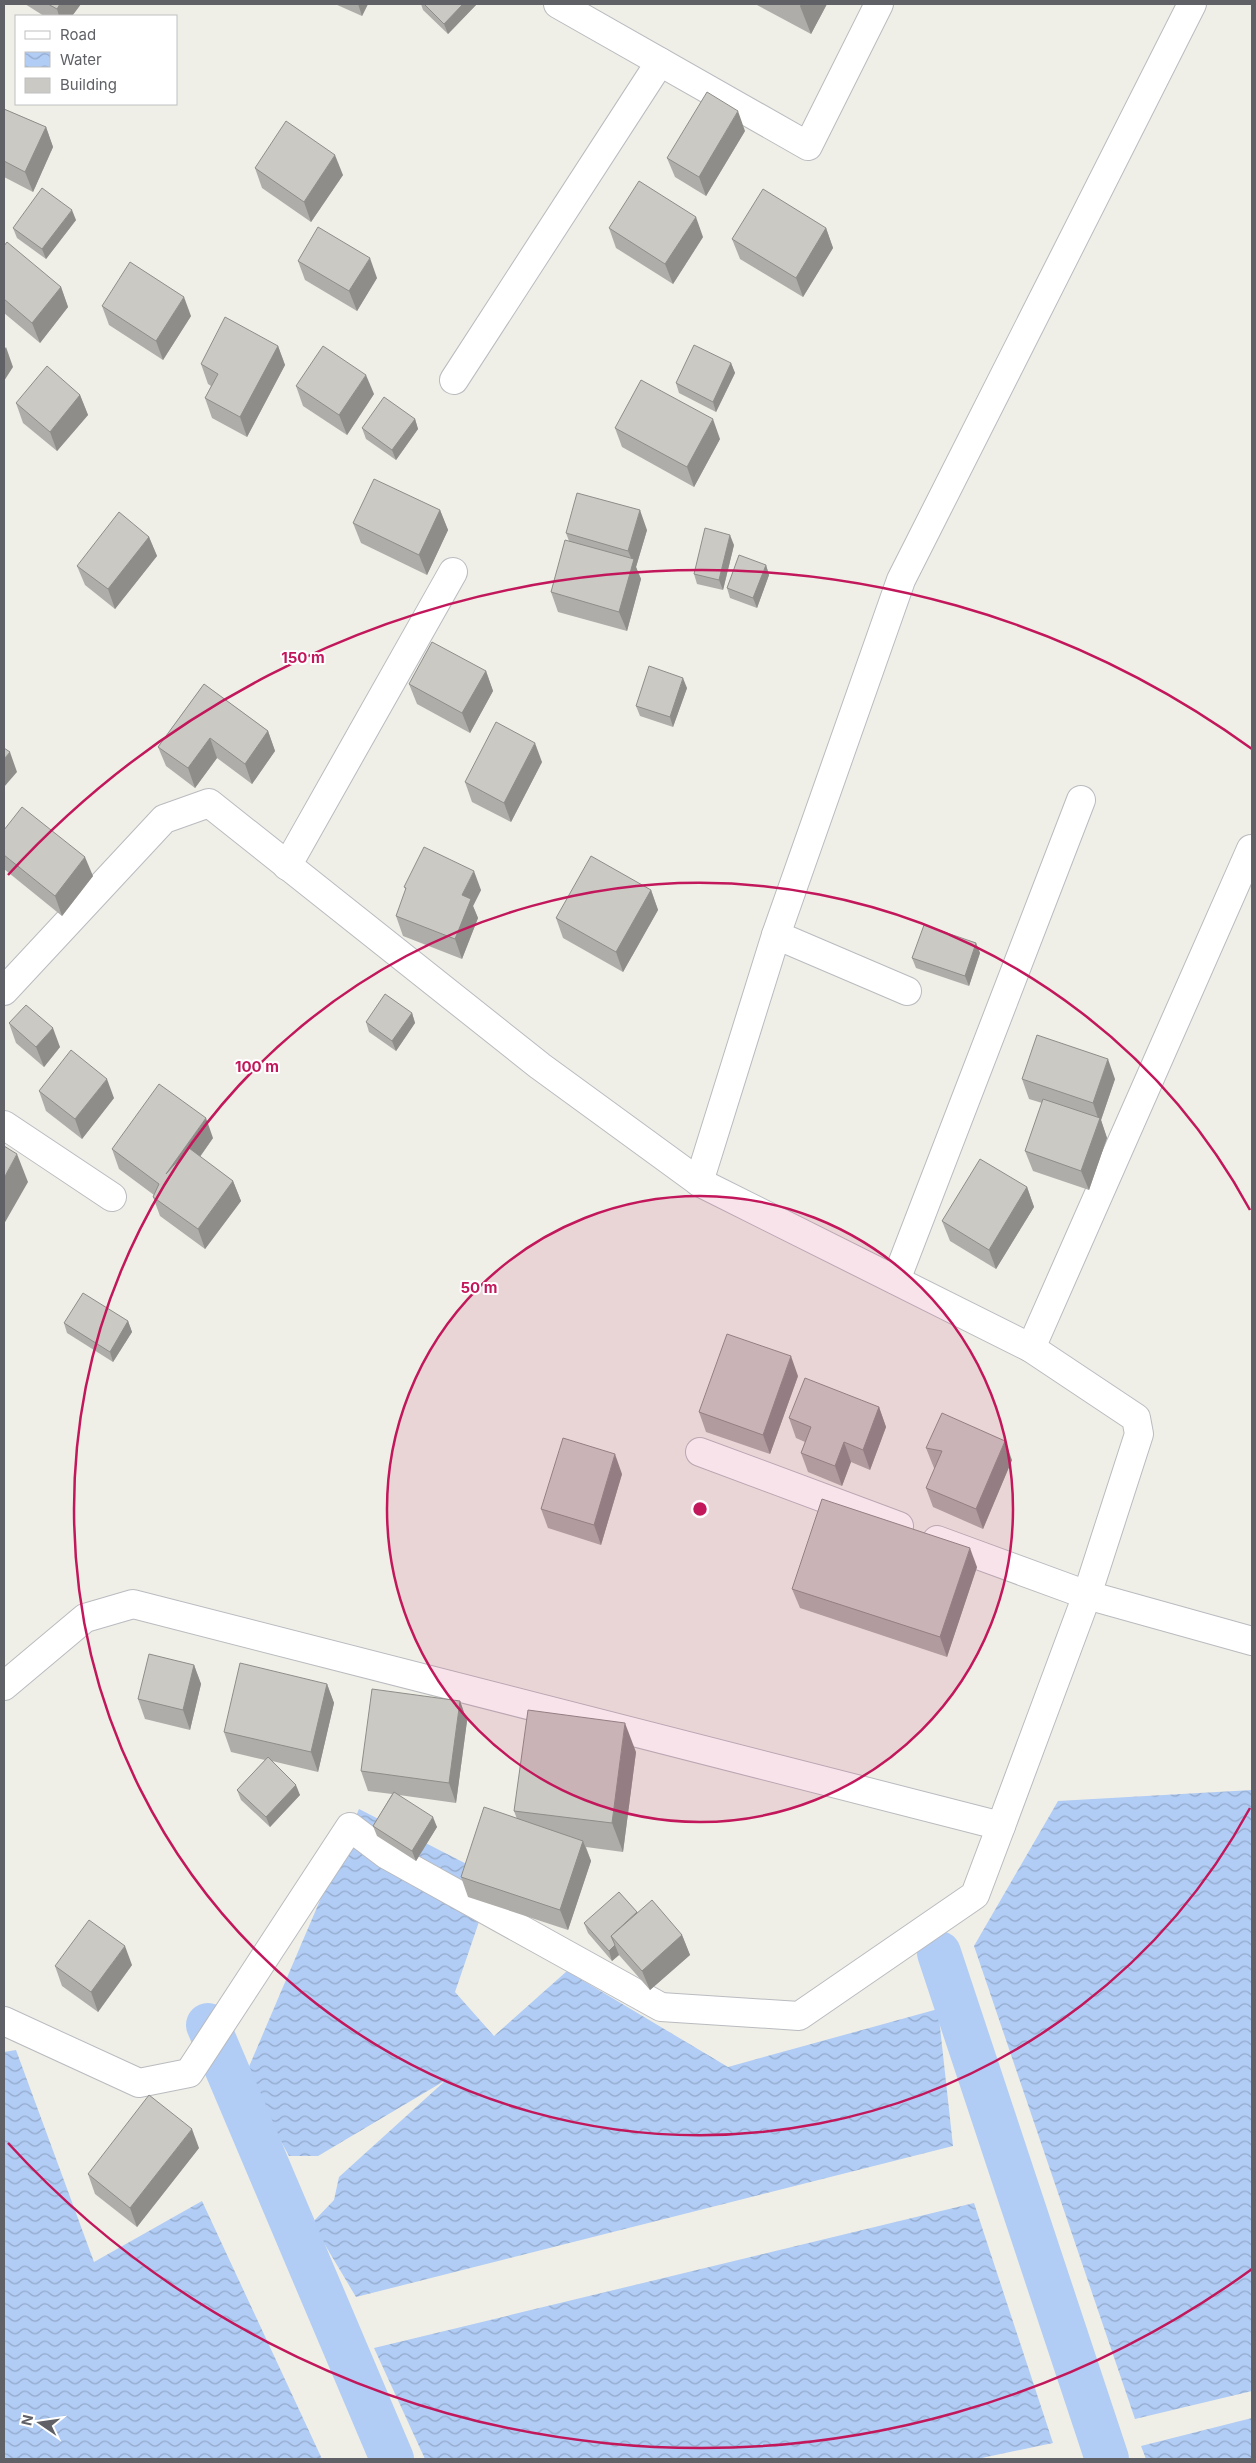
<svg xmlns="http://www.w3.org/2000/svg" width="1256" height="2463" font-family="Inter,sans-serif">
	<defs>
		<pattern id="water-waves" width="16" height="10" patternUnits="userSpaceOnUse" patternTransform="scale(1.25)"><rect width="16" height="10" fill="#b1ccf5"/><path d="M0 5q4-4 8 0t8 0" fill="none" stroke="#93a9ca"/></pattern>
	</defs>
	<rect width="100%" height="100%" fill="#efefe7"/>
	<g fill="url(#water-waves)">
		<path d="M1252,1790V2391L1135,2419L974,1946L1058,1801Z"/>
		<path d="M359,1809L494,1878L455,1992L494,2036L567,1971L728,2067L938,2009L953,2146L356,2297L312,2223L334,2200L339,2177L446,2080L318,2156H289L245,2076Z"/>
		<path d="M16,2050L94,2262L202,2201L322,2459H4V2052Z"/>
		<path d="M974,2203L1053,2443L977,2459H425L374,2348Z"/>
		<path d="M1252,2418V2459H1146L1141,2446Z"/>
	</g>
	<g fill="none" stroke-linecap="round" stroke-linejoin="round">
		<g stroke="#b1ccf5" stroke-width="44">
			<path d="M939,1953L1107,2459"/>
			<path d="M208,2025L392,2459"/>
		</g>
		<g stroke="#b9bbbf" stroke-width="30">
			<g id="street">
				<path d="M558,4L808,146L879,4"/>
				<path d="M454,380L660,62"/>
				<path d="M287,866L453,572"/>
				<path d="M776,935L907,991"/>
				<path d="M4,991L164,819L209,803L540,1066L699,1182L1031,1348L1136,1418L1139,1434L1087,1595L1001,1826L133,1604L85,1618L4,1686"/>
				<path d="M4,1125L112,1197"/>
				<path d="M699,1182L776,935L901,580L1192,4"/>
				<path d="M896,1280L1081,800"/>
				<path d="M1031,1348L1251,849"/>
				<path d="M700,1452L899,1526"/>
				<path d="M937,1540L1087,1595L1252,1641"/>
				<path d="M4,2021L139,2083L189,2073L350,1827L387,1855L661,2007L799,2016L975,1895L1001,1826"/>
			</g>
		</g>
		<use href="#street" stroke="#fff" stroke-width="28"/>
	</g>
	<g fill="#afada9">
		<path d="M25,4H81L72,16H44Z"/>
		<path d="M335,4H368L362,16Z"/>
		<path d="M421,4H475L476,5L448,34L423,10Z"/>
		<path d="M755,4H827L811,34Z"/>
		<path d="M4,109L46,127L53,147L33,192L4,177Z"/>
		<path d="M745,131L706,196L675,177L667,158Z"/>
		<path d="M255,168L343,175L311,222L262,188Z"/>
		<path d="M76,220L46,259L17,238L13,228Z"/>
		<path d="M609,228L703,237L673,284L616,248Z"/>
		<path d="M826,228L833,248L803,297L740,259L732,239Z"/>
		<path d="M4,246L61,287L68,307L40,343L4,313Z"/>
		<path d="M298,261L377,278L357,311L305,280Z"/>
		<path d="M102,306L191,316L163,360L109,325Z"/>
		<path d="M278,346L285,365L247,437L212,418L205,398L211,386L208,384L201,364Z"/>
		<path d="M731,363L735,373L716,412L679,393L676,383Z"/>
		<path d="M296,386L374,394L347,435L303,406Z"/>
		<path d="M80,395L88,415L57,451L23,423L16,403Z"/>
		<path d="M415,419L418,429L396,460L366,439L362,428Z"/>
		<path d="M615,428L720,439L694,487L622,447Z"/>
		<path d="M440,510L448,530L427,575L361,543L353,523Z"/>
		<path d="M647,530L636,567L641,579L627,631L558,612L551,592L569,541L566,533Z"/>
		<path d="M149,537L157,556L115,609L85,585L77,566Z"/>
		<path d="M734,545L723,590L697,584L694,574Z"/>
		<path d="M766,565L769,575L757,608L730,598L727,588Z"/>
		<path d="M486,671L493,691L470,733L417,704L409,684Z"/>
		<path d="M204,684L268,731L275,751L252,784L217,758L195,788L166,766L158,747Z"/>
		<path d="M687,688L673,727L640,716L636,706Z"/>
		<path d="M542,762L511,822L472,802L465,782Z"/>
		<path d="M4,830L93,876L62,916L4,869Z"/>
		<path d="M404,887L481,890L473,906L478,918L462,959L403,936L396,916L406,890Z"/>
		<path d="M651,890L658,910L623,972L563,938L556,918Z"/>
		<path d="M976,943L980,953L969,986L916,968L912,958Z"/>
		<path d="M412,1013L415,1023L396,1051L369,1032L366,1022Z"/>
		<path d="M9,1023L60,1047L44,1067L16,1043Z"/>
		<path d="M1022,1079H1115L1101,1120L1107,1138L1089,1190L1033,1171L1025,1151L1042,1103L1029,1099Z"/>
		<path d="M39,1091L114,1098L82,1139L46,1111Z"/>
		<path d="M213,1138L200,1157L233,1181L241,1201L205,1249L160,1216L153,1197L154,1195L119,1169L112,1149Z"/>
		<path d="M1027,1187L1034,1207L996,1269L950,1241L942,1221Z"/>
		<path d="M128,1321L132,1332L113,1362L67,1333L64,1323Z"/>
		<path d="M798,1376L770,1454L706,1432L699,1412Z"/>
		<path d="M879,1407L886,1427L870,1470L851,1462L842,1486L808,1472L801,1453L805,1442L796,1438L789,1418Z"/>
		<path d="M926,1448L1012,1460L983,1529L933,1507L926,1488L935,1468H934Z"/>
		<path d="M622,1474L601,1545L548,1528L541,1509Z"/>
		<path d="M977,1567L947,1657L800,1608L792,1589Z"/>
		<path d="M194,1665L201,1684L190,1730L145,1719L138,1699Z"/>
		<path d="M327,1684L334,1703L318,1772L272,1761L300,1795L270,1827L241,1800L237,1790L265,1760L231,1752L224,1732Z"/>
		<path d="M460,1701L467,1721L456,1803L399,1795L437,1827L416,1861L377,1836L373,1826L392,1794L368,1791L361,1771Z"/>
		<path d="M636,1752L623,1852L586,1847L591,1861L568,1930L468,1897L461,1877L517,1819L514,1811Z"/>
		<path d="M637,1912L682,1935L690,1955L650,1990L619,1955L612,1961L588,1933L584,1923Z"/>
		<path d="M132,1965L98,2012L62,1986L55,1966Z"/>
		<path d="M199,2148L137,2227L95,2194L88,2174Z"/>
	</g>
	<g fill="#8e8d89">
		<path d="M60,4H81L72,16H59L57,9Z"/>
		<path d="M358,4H368L362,16Z"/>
		<path d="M463,4H475L476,5L448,34L444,24Z"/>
		<path d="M801,4H827L811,34L800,6Z"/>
		<path d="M738,111L745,131L706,196L699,177Z"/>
		<path d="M46,127L53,147L33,192L25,172Z"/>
		<path d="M335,155L343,175L311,222L304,202Z"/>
		<path d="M72,210L76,220L46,259L42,249Z"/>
		<path d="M696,217L703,237L673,284L665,264Z"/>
		<path d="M826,228L833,248L803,297L796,278Z"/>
		<path d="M370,258L377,278L357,311L349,291Z"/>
		<path d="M61,287L68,307L40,343L32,323Z"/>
		<path d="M184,297L191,316L163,360L156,341Z"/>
		<path d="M278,346L285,365L247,437L240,417Z"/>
		<path d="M6,347L13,367L4,381V350Z"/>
		<path d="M731,363L735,373L716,412L713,402Z"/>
		<path d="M366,375L374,394L347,435L339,415Z"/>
		<path d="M80,395L88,415L57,451L50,432Z"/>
		<path d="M415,419L418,429L396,460L392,450Z"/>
		<path d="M713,419L720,439L694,487L687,467Z"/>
		<path d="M440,510L448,530L427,575L419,555Z"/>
		<path d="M640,510L647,530L636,567L641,579L627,631L619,612L633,562L628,551Z"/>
		<path d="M730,535L734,545L723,590L719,580Z"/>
		<path d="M149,537L157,556L115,609L108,589Z"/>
		<path d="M766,565L769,575L757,608L753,598Z"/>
		<path d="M486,671L493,691L470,733L462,713Z"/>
		<path d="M683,678L687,688L673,727L670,717Z"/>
		<path d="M268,731L275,751L252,784L245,764Z"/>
		<path d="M210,738L217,758L195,788L188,768Z"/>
		<path d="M535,743L542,762L511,822L504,803Z"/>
		<path d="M10,752L17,772L4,787V759Z"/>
		<path d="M85,857L93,876L62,916L55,896Z"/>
		<path d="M474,871L481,890L473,906L478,918L462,959L455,939L462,895Z"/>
		<path d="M651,890L658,910L623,972L616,952Z"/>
		<path d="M976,943L980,953L969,986L965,976Z"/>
		<path d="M412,1013L415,1023L396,1051L392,1041Z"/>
		<path d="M53,1028L60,1047L44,1067L36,1047Z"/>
		<path d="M1108,1059L1115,1079L1101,1120L1107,1138L1089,1190L1081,1171L1099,1121L1093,1103Z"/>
		<path d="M107,1079L114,1098L82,1139L75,1119Z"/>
		<path d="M206,1118L213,1138L174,1193L166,1174Z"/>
		<path d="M17,1154L28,1182L4,1224V1178Z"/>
		<path d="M233,1181L241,1201L205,1249L198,1229Z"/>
		<path d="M1027,1187L1034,1207L996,1269L989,1250Z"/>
		<path d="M128,1321L132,1332L113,1362L110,1352Z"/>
		<path d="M791,1356L798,1376L770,1454L763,1435Z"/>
		<path d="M879,1407L886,1427L870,1470L863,1450Z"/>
		<path d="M1005,1441L1012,1460L983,1529L976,1509Z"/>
		<path d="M844,1442L851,1462L842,1486L835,1466Z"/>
		<path d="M615,1454L622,1474L601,1545L594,1525Z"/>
		<path d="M970,1548L977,1567L947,1657L940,1637Z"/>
		<path d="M194,1665L201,1684L190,1730L183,1710Z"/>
		<path d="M327,1684L334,1703L318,1772L311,1752Z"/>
		<path d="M460,1701L467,1721L456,1803L449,1783Z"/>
		<path d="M625,1723L636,1752L623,1852L612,1823Z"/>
		<path d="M296,1785L300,1795L270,1827L266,1817Z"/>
		<path d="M433,1817L437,1827L416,1861L412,1851Z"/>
		<path d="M583,1841L591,1861L568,1930L560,1910Z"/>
		<path d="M682,1935L690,1955L650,1990L642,1971Z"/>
		<path d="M615,1945L619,1955L612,1961L609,1951Z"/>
		<path d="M125,1946L132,1965L98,2012L91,1992Z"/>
		<path d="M192,2129L199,2148L137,2227L130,2208Z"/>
	</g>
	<g fill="#cbc9c4" stroke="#8e8d89">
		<path d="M48,4H60L57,9Z"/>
		<path d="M424,4H463L444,24Z"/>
		<path d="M707,92L738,111L699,177L667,158Z"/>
		<path d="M4,109L46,127L25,172L4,161Z"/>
		<path d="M286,121L335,155L304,202L255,168Z"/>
		<path d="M639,181L696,217L665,264L609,228Z"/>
		<path d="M42,188L72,210L42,249L13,228Z"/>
		<path d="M763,189L826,228L796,278L732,239Z"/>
		<path d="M318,227L370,258L349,291L298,261Z"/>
		<path d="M7,242L61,287L32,323L4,299V246Z"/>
		<path d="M130,262L184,297L156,341L102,306Z"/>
		<path d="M225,317L278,346L240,417L205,398L218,374L201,364Z"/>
		<path d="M694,345L731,363L713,402L676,383Z"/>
		<path d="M323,346L366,375L339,415L296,386Z"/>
		<path d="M47,366L80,395L50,432L16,403Z"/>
		<path d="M641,380L713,419L687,467L615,428Z"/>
		<path d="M384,397L415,419L392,450L362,428Z"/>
		<path d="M374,479L440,510L419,555L353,523Z"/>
		<path d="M577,493L640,510L628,551L566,533Z"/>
		<path d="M119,512L149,537L108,589L77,566Z"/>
		<path d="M705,528L730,535L719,580L694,574Z"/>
		<path d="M565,540L634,559L619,612L551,592Z"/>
		<path d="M739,555L766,565L753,598L727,588Z"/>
		<path d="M432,642L486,671L462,713L409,684Z"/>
		<path d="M649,666L683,678L670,717L636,706Z"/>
		<path d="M204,684L268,731L245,764L210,738L188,768L158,747Z"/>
		<path d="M496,722L535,743L504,803L465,782Z"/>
		<path d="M4,748L10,752L4,759Z"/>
		<path d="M22,807L85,857L55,896L4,855V830Z"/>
		<path d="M424,847L474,871L462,895L471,899L455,939L396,916L406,888L404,887Z"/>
		<path d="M591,856L651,890L616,952L556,918Z"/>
		<path d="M924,925L976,943L965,976L912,958Z"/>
		<path d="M385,994L412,1013L392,1041L366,1022Z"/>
		<path d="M26,1005L53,1028L36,1047L9,1023Z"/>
		<path d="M1037,1035L1108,1059L1093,1103L1022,1079Z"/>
		<path d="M71,1050L107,1079L75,1119L39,1091Z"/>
		<path d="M159,1084L206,1118L166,1174L189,1148L233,1181L198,1229L153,1197L159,1184L112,1149Z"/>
		<path d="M1043,1099L1100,1118L1081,1171L1025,1151Z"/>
		<path d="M4,1146L17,1154L4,1178Z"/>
		<path d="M980,1159L1027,1187L989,1250L942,1221Z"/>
		<path d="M83,1293L128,1321L110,1352L64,1323Z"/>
		<path d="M727,1334L791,1356L763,1435L699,1412Z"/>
		<path d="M805,1378L879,1407L863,1450L844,1442L835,1466L801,1453L811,1427L789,1418Z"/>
		<path d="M942,1413L1005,1441L976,1509L926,1488L942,1451L926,1448Z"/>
		<path d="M563,1438L615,1454L594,1525L541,1509Z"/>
		<path d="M822,1499L970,1548L940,1637L792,1589Z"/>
		<path d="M149,1654L194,1665L183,1710L138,1699Z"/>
		<path d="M240,1663L327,1684L311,1752L224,1732Z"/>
		<path d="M372,1689L460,1701L449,1783L361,1771Z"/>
		<path d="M528,1710L625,1723L612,1823L514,1811Z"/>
		<path d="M268,1757L296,1785L266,1817L237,1790Z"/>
		<path d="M394,1792L433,1817L412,1851L373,1826Z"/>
		<path d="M484,1807L583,1841L560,1910L461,1877Z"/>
		<path d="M619,1892L637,1912L611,1936L615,1945L609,1951L584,1923Z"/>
		<path d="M652,1900L682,1935L642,1971L611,1936Z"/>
		<path d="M89,1920L125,1946L91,1992L55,1966Z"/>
		<path d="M149,2095L192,2129L130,2208L88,2174Z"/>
	</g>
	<circle cx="700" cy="1509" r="313" fill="#c2185b" fill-opacity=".12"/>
	<g fill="none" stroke="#c2185b" stroke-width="2.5">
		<circle cx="700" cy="1509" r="313"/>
		<path d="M1250 1808A626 626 0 1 1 1250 1210"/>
		<path d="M1252 2269A939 939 0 0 1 8 2143M8 875A939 939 0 0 1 1252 749"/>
	</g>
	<circle cx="700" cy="1509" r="8" fill="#c2185b" stroke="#fff" stroke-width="2.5"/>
	<g font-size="15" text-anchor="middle" font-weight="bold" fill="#c2185b" stroke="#fff" stroke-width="4" stroke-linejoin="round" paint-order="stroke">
		<text x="303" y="663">150 m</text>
		<text x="257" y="1072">100 m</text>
		<text x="479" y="1293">50 m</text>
	</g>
	<rect width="1256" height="2463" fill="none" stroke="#5f6166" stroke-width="10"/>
	<rect x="15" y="15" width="162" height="90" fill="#ffffff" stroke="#bfc0c2"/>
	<rect x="25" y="31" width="25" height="8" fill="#ffffff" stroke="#bfc0c2"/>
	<text x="60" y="40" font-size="15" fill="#5f6166">Road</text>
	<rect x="25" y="52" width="25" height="15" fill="url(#water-waves)" stroke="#bfc0c2"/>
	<text x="60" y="65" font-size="15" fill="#5f6166">Water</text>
	<rect x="25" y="78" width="25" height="15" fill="#cbc9c4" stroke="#bfc0c2"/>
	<text x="60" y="90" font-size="15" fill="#5f6166">Building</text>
	<g transform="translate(40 2423) rotate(283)" stroke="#ffffff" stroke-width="4" paint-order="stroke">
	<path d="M0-4L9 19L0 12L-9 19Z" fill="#5f6166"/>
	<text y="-8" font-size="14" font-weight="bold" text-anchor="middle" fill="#5f6166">N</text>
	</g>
</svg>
